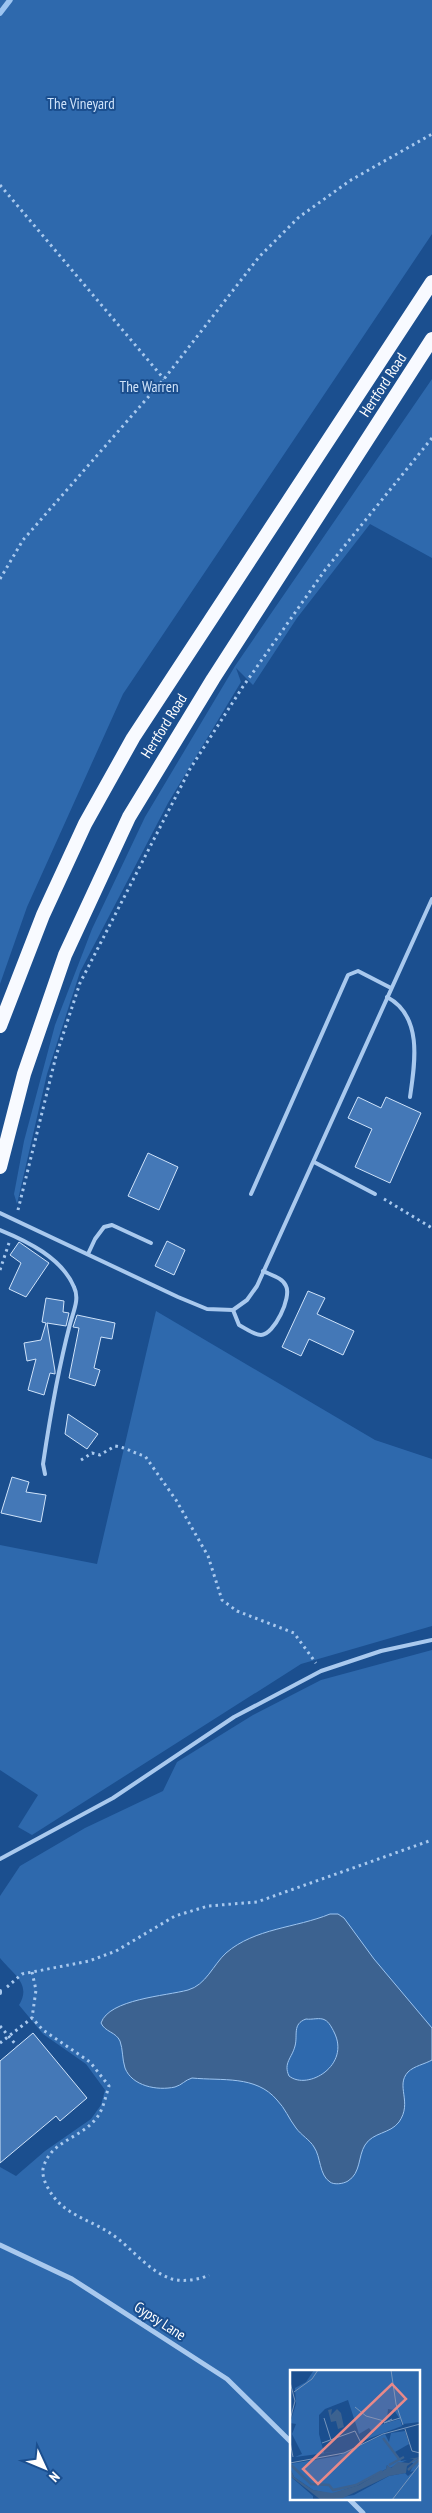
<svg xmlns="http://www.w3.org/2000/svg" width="432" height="2513" font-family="'PT Sans Narrow',sans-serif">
	<rect width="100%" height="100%" fill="#1b4f8f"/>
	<g fill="#2e69ad" fill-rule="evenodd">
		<path d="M0,0H432V234L123,694L27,907L0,984Z"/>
		<path d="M432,379V558L370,524L297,618L253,685L236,668L241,682L168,803L80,972L47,1074L17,1204L14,1194L24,1141L55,1025L92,929L145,817L235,666Z"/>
		<path d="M156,1311L375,1440L432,1459V1626L301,1664L32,1835L18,1827L38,1795L0,1770V1545L97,1564Z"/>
		<path d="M432,1650V2513H0V2167L16,2176L45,2151L91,2119L101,2105L105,2090L86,2064L43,2034L19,2005C32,1984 13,1974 0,1958V1896L20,1866L85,1828L163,1791L177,1762L253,1715L321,1680ZM291,2372H418V2499H291Z"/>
	</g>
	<path fill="#3c6290" stroke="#9cc4f0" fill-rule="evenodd" d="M330,1914H338L344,1918L374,1959L432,2028V2060C425,2064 414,2066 408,2072C395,2086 413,2102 399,2122C390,2134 373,2132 365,2145C358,2156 361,2173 348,2181C343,2184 334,2185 330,2182C319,2175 321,2157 314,2147C310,2140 301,2135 296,2128C289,2119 285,2108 277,2100C256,2075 222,2081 192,2078C185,2080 182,2085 175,2087C157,2091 132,2086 125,2068C122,2059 123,2049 120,2041C116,2032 105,2032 101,2023C109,1999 166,1996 188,1990C206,1985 213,1965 226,1953C255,1928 296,1928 330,1914ZM306,2019C312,2020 320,2017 325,2020C329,2022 332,2028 334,2032C351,2065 308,2091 289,2076C283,2063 292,2058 295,2046C298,2035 292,2024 306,2019Z"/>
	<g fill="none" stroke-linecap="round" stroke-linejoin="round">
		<path stroke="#9cc4f0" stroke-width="5.5" d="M0,13L10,0"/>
	</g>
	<g fill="#4478b7" stroke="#cfe3fa">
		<path d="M358,1097L381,1108L386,1097L421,1113L390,1183L355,1167L372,1129L348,1118Z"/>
		<path d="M148,1153L178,1167L159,1210L128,1196Z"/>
		<path d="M167,1241L185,1250L174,1275L155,1266Z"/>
		<path d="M19,1242L49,1263L26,1297L9,1289L21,1263L10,1255Z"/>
		<path d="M308,1291L325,1298L317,1314L354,1331L343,1355L309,1339L301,1356L282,1347Z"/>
		<path d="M46,1298L64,1301L63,1312L69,1313L66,1326L47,1323L55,1371V1374L50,1373L44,1395L28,1390L36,1359L27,1361L24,1343L41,1340L46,1323L42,1322Z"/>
		<path d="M77,1315L115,1323L112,1339L101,1337L94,1368L100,1370L95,1386L69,1378L79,1328L73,1327Z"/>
		<path d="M68,1414L98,1434L87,1449L65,1434Z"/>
		<path d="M12,1477L29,1482L26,1492L46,1495L41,1522L1,1513Z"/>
		<path d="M33,2033L87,2098L60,2121L56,2116L0,2163V2061Z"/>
	</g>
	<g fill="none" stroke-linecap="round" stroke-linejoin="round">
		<g stroke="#a9c9ee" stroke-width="3" stroke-dasharray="2.5 4" stroke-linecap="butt">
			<path d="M0,185L164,379"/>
			<path d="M0,579L23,540L164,379L259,257L299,217L351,180L432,134"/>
			<path d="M384,1199L432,1228"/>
			<path d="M18,1210L56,1056L80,983L190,769L242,688L325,570L432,438"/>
			<path d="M0,1270L9,1243"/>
			<path d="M81,1460L92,1453L100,1455L115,1446C128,1448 133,1453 145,1456L176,1500L208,1556L222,1600L237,1611L294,1633L316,1663"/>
			<path d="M32,1972L36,1990L32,2018"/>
			<path d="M7,1987L22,1974L89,1961L116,1951L175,1916L208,1906L257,1902L432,1840"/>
			<path d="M0,2026L17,2046"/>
			<path d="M0,2043L32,2018L43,2030L90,2062L109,2086C105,2098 103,2112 94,2121C78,2139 49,2142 43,2169C42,2175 45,2183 48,2188C63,2217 93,2219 117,2238C135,2252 150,2272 172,2279C184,2282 198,2280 209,2275"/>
		</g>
		<g stroke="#a9c9ee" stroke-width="4">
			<path d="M387,997C423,1016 415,1063 410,1097"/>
			<path d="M314,1162L375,1194"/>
			<path d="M251,1194L348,975L358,971L391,988"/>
			<path d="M0,1213L178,1297L207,1309L233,1310L247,1300L257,1286L432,899"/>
			<path d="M0,1230C27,1241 62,1258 74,1287C80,1299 73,1312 70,1324C58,1370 50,1417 43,1464L45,1474"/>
			<path d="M88,1254L95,1239L104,1227L112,1225L151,1243"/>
			<path d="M233,1310L239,1325C245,1328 254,1335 261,1335C274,1335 292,1297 286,1286C283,1278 271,1275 263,1271"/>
			<path d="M0,1859L113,1798L234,1717L321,1671L381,1651L432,1640"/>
			<path d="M0,1991V1993"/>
		</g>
		<g stroke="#a9c9ee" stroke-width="5">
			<path d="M0,2245L72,2279L227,2379L291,2442"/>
			<path d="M349,2499L363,2513"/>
		</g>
		<g stroke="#f8faff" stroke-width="14">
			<path d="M0,1026L43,915L85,824L133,738L432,282"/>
			<path d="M0,1167L24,1074L65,955L129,817L213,679L432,339"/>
		</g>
	</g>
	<g text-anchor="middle" stroke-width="4" stroke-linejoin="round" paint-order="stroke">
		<g font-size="15" fill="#cfe3fa" stroke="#1b4f8f">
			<text x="81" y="109">The Vineyard</text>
			<text x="149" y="392">The Warren</text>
		</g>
		<g font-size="15" fill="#fff" stroke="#1b4f8f">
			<text transform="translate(383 385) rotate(-57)" y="5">Hertford Road</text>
			<text transform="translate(164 726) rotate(-58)" y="5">Hertford Road</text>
			<text transform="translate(160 2321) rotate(33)" y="5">Gypsy Lane</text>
		</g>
	</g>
	<g transform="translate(290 2370)">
		<rect width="130" height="130" fill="#1b4f8f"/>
		<path d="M24,0H130V52L113,54L104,40L98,39L97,49L90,55L110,49L112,56L72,71L83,63L79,58L69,64L58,30L35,39L29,45V64L34,83L52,81L5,87L12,84L2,64L6,54L0,53L6,34L5,18L16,12ZM115,61L119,74L105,82L111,91L117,90L100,98L97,95L96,99L62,117L42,124L23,120L4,107L0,98V95L7,102L0,94L48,86L95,64L99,72L101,63ZM130,88V130H33L64,125L99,106L115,103L118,106L124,101L120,102L124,94L121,92ZM0,106L23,126V130H0Z" fill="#2e69ad"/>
		<path d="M42,39L41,45L47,39L51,43L54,57L48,59L46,51L41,52L38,40ZM130,87L117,96L116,103L99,106L53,128L31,130L0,106V98L4,107L23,120L42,123L69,115L96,99L97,95L101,98L108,92L119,93L124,89H119Z" fill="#3c6290"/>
		<path fill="none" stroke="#3c6290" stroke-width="2.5" d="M93,68L109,89M1,95L21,114L39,115L43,120L66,115L92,101M99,95L114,87M118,100L130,89"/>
		<path fill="none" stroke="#7695bc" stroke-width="1" d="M101,0L106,34L113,55M0,12L5,31L0,50M4,22L22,9L28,0M65,37L76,46L94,51M34,48L41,70M102,49L94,53L110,48M115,59L122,81L130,83M0,72L3,87M32,73L65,61L71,73M0,93L54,83L93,64L130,54M102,130L130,94"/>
		<path fill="#e88989" fill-opacity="0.15" stroke="#e88989" stroke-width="2.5" d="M102,14L116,29L28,114L13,99Z"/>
		<rect width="130" height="130" fill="none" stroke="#fff" stroke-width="2.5"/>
	</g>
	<g transform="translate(45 2468) rotate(134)" stroke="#1b4f8f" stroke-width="4" paint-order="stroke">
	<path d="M0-4L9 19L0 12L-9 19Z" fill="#ffffff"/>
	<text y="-8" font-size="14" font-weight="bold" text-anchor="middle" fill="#ffffff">N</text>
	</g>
</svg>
